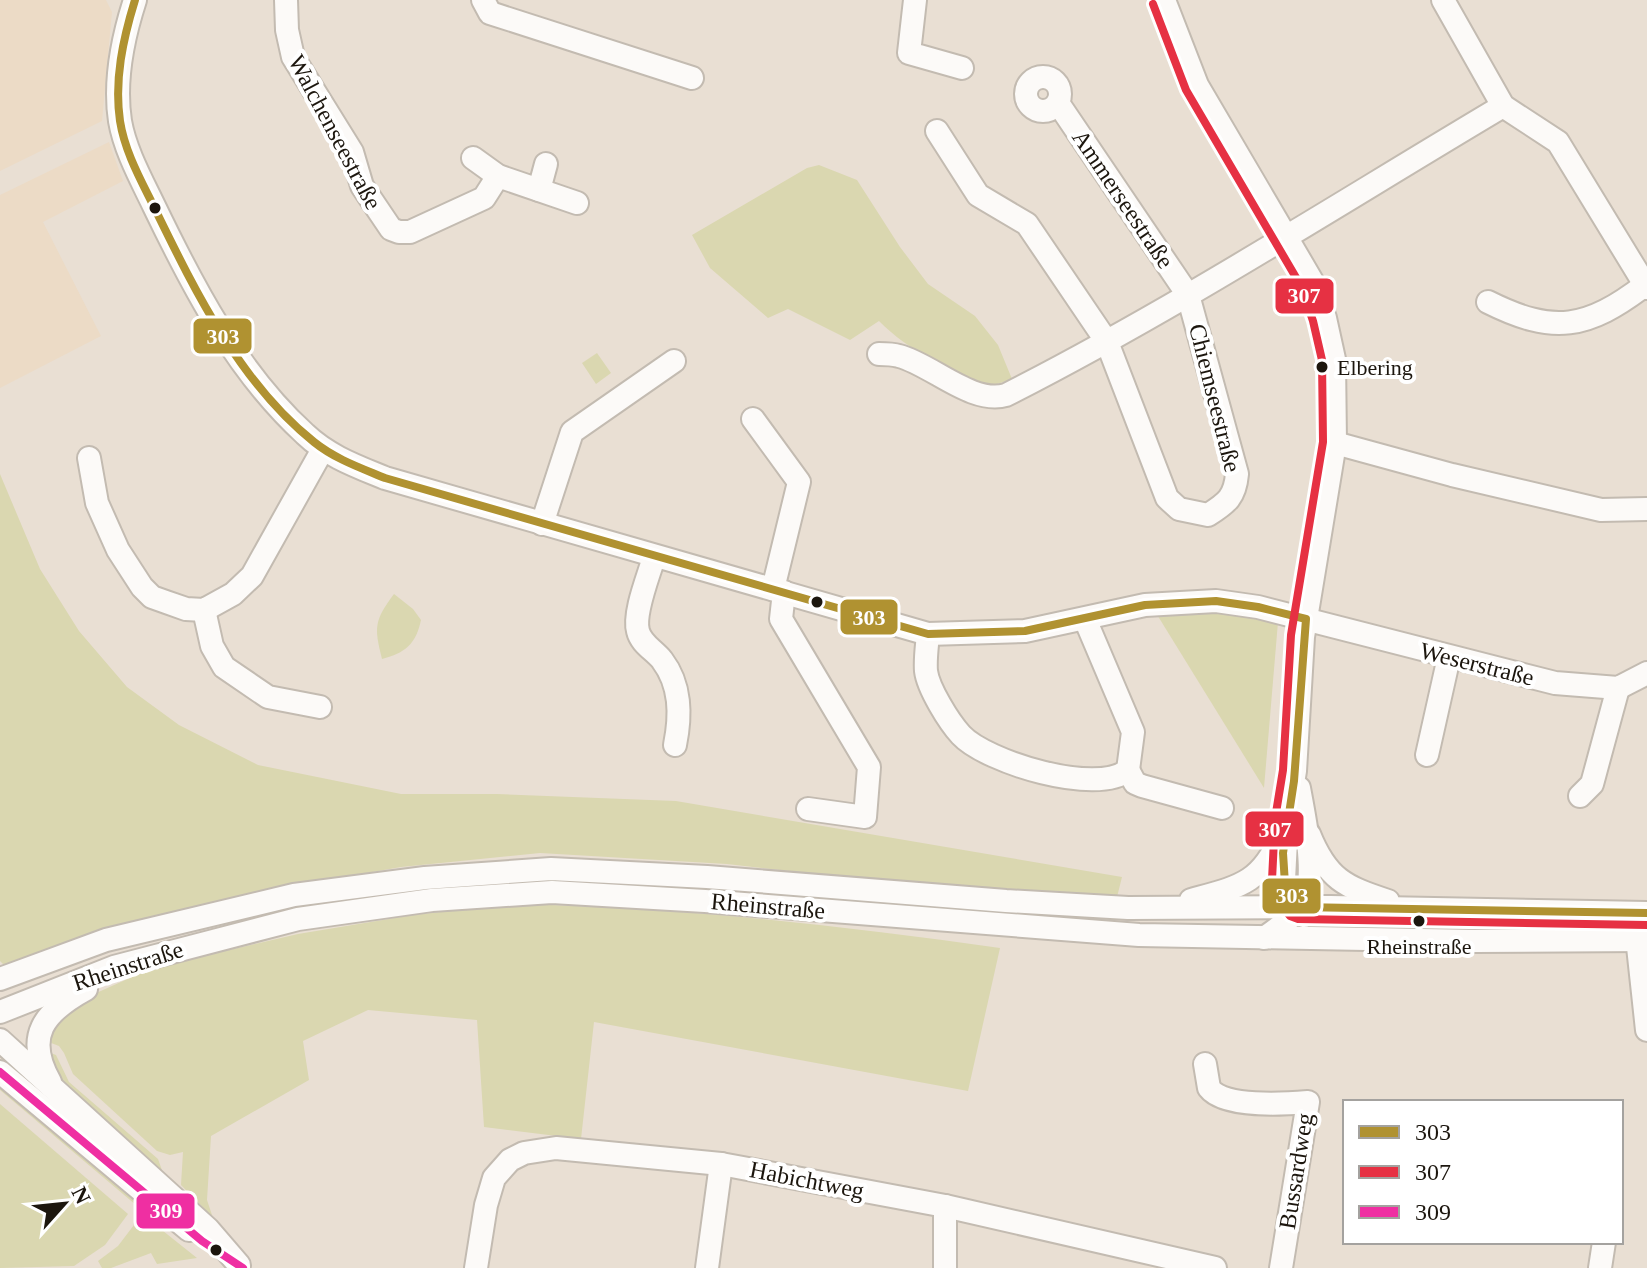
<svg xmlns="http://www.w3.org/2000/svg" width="1647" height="1268" font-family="Georgia,serif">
	<rect width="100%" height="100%" fill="#e9dfd3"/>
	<g fill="#ecdbc6">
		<path d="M0,0H106L112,12L102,121L0,171Z"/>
		<path d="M109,142L123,181L43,222L101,336L0,388V195Z"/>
	</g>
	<g fill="#dad7b0">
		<path d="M819,165L857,180L900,247L928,284L975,316L998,345L1012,379L988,387C949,370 910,352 879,321L850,340L788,309L768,318L710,268L692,235L807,168Z"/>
		<path d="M597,353L611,373L596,384L582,363Z"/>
		<path d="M0,474L40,569L79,631L127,687L179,725L258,765L401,794H497L676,801L1122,877L1117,897L978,892L727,864L540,853L401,867L344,877L115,926L8,969L0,961Z"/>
		<path d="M394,594L413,609L421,620C416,644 405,653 382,659C374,627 374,621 394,594Z"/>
		<path d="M1206,609L1253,615L1278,622L1264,788L1156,613Z"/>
		<path d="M513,904C677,907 838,925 1000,948L968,1091L594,1022L581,1139L484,1127L477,1020L368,1010L303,1041L309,1080L211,1136L207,1200L213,1218L181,1185L183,1152L170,1155L157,1151L73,1074L64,1053L59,1046L46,1041L50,1027L74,1003L152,968L298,934L413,915Z"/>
		<path d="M48,1052L56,1055L69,1082L158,1159L163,1173L145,1167L140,1150L59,1081Z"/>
		<path d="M0,1079L142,1201L136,1205L0,1090Z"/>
		<path d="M0,1104L128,1214L105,1245L74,1266L0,1268Z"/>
		<path d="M148,1219L197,1258L157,1264L151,1253L111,1268H102L98,1261L118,1246L137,1221Z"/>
	</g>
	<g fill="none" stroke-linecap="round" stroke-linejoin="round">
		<g stroke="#c3bbb1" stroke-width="26">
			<g id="minor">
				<path d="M135,0C123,37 114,82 120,121C125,150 141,179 154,206C193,287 237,372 305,434C328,456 356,466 385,478L928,634L1025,631L1145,605L1216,601L1258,607L1555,683L1618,688L1647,673"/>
				<path d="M286,0L287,30L293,57L352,152L362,186L391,229L399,232H410L484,198L498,176"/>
				<path d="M483,0L490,13L692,78"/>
				<path d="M915,0L909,53L962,68"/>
				<path d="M1164,0L1197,85L1312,281L1325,318L1334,359L1335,443L1303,637L1295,771L1287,820L1284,880L1289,896L1304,916"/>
				<path d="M1443,0L1503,106L1558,142L1647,288"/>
				<circle cx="1043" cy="94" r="17"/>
				<path d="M937,131L978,195L1027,224L1107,342L1167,498L1179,509L1208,515C1227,503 1235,497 1237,474L1188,295L1058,103"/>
				<path d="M473,158L498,176L577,203"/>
				<path d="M539,190L546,164"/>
				<path d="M1488,302C1554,335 1587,329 1645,285"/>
				<path d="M879,354C885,354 892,354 899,356C931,364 972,405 1006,395C1177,308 1338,204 1503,106"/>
				<path d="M753,419L799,482L773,589"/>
				<path d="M1335,443L1452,475L1601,510L1647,509"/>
				<path d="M89,458L97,503L118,550L142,587L152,597L166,602L186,609L204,610L233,594L252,576L323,449"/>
				<path d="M542,524L572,432L674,361"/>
				<path d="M654,557C649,575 633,613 638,631C641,644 654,650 662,660C681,685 681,715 675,745"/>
				<path d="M784,592L781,619L869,767L865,817L808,809"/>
				<path d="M204,610L212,646L224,667L268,697L320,707"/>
				<path d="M928,634C927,646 925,659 926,671C928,688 949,722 961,735C986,762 1097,796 1128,770L1133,732L1085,619"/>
				<path d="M1427,755L1449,657"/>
				<path d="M1128,770L1135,783L1142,786L1222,808"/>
				<path d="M1580,796L1592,784L1618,688"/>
				<path d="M1309,834C1327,879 1345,887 1388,901"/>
				<path d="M1191,900C1238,887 1261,884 1281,836"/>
				<path d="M1636,928L1647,1030"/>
				<path d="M1264,938C1280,927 1301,912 1307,893C1315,868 1304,815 1299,788"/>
				<path d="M0,979L106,940L294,895L425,878L551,869L707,877L1006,901L1128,908L1330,907L1647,913"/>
				<path d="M0,1012L114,967L298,919L432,900L552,892L705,901L1139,935L1475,941L1647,940"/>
				<path d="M0,1040L208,1229L239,1265"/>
				<path d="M1205,1064L1209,1088C1224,1108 1284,1104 1308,1102L1281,1268"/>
				<path d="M0,1072L189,1230"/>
				<path d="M50,1082C24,1036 44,1012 86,989"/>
				<path d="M945,1206V1268"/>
				<path d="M476,1268L486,1205L494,1178L510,1160L524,1153L556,1148L721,1164L945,1206L1215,1268"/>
				<path d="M707,1268L721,1164"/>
				<path d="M1600,1268L1604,1242"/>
			</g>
		</g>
		<use href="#minor" stroke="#fcfaf8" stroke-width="22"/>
		<g stroke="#fff" stroke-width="14">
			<path id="bus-1" d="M135,0C123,39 114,80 120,121C125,153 142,182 156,211C196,293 241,384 314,442C335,459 361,468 385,478L928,634L1025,631L1145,605L1216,601L1258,607L1306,619L1294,781L1283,853L1285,884L1298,907L1647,913"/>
		</g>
		<g stroke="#fff" stroke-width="14">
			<path id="bus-2" d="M1153,4L1186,90L1301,286L1313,321L1322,360L1323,442L1291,635L1283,770L1275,819L1272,880L1279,903L1290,916L1298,919L1647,925"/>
		</g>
		<g stroke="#fff" stroke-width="14">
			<path id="bus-3" d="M0,1072L202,1241L243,1268"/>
		</g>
		<use href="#bus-1" stroke="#b09231" stroke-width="8"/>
		<use href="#bus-2" stroke="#e63143" stroke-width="8"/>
		<use href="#bus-3" stroke="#ef2fa2" stroke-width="8"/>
	</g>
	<g fill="#1c160e" stroke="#fff" stroke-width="3">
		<circle cx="155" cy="208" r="7"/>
		<circle cx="1322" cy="367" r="7"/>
		<circle cx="817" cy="602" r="7"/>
		<circle cx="1419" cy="921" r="7"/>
		<circle cx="216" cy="1250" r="7"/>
	</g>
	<g text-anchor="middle" stroke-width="8" stroke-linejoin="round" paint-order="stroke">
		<g font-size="22" fill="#1c160e" stroke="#fff" text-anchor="start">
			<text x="1337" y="375">Elbering</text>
			<text x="1419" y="954" text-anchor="middle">Rheinstraße</text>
		</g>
		<g font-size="24" fill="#1c160e" stroke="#fff">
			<text transform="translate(335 132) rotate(62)" y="8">Walchenseestraße</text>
			<text transform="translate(1123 199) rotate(56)" y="8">Ammerseestraße</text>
			<text transform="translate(1215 398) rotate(76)" y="8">Chiemseestraße</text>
			<text transform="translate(1477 664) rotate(14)" y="8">Weserstraße</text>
			<text transform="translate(768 906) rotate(5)" y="8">Rheinstraße</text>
			<text transform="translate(128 966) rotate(-18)" y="8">Rheinstraße</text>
			<text transform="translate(1296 1171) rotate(-81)" y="8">Bussardweg</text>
			<text transform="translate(807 1180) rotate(11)" y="8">Habichtweg</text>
		</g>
	</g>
	<g stroke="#fff" stroke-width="3">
		<rect x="1274" y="277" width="61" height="38" rx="8" fill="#e63143"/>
		<rect x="192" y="317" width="61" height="38" rx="8" fill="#b09231"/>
		<rect x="839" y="598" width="60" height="38" rx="8" fill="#b09231"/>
		<rect x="1244" y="810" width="61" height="38" rx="8" fill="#e63143"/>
		<rect x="1261" y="877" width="61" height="38" rx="8" fill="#b09231"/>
		<rect x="135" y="1192" width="61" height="38" rx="8" fill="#ef2fa2"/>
	</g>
	<g font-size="22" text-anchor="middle" font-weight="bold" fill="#fff">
		<text x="1304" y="303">307</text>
		<text x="223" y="344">303</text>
		<text x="869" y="625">303</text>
		<text x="1275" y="837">307</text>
		<text x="1292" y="903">303</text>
		<text x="166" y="1218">309</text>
	</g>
	<rect x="1343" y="1100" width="280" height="144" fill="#ffffff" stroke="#a4a29f" stroke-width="2"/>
	<rect x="1359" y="1126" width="40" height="12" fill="#b09231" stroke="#a4a29f" stroke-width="2"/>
	<text x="1415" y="1140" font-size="24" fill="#1c160e">303</text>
	<rect x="1359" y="1166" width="40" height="12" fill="#e63143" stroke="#a4a29f" stroke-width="2"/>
	<text x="1415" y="1180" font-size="24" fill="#1c160e">307</text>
	<rect x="1359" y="1206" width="40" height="12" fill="#ef2fa2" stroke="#a4a29f" stroke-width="2"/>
	<text x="1415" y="1220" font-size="24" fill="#1c160e">309</text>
	<g transform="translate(64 1204) rotate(63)" stroke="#ffffff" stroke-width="6" paint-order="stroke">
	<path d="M0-6L14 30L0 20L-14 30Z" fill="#1c160e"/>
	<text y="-12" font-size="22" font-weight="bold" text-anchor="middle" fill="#1c160e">N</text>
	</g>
</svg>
